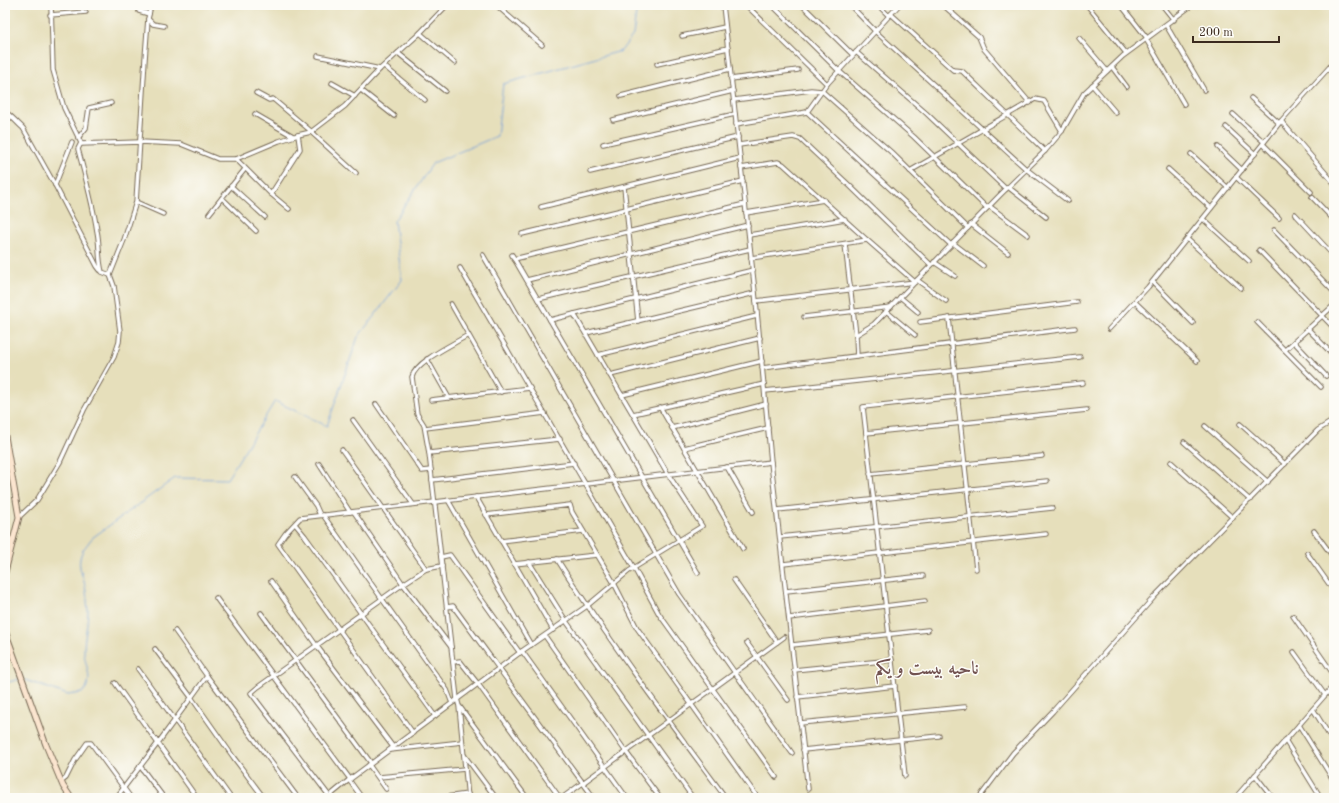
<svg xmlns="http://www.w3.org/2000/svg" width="1339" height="803" font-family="'Old Standard TT',Amiri,serif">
	<rect width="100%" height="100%" fill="#fdfcf7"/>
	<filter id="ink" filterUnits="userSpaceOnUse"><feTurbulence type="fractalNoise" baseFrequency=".025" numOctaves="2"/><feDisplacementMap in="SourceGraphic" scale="8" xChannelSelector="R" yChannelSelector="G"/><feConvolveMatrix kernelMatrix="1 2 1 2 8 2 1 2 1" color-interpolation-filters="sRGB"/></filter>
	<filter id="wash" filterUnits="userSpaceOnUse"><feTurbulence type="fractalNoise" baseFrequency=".012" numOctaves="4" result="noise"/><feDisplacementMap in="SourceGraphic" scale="16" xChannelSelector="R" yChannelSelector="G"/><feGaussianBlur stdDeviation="0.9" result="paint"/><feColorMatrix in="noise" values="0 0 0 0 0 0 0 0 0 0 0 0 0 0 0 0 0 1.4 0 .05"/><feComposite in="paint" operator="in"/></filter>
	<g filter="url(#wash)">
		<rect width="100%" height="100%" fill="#e6dfbb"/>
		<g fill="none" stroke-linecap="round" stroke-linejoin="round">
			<g stroke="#709ed9" stroke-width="1">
				<path d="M25,680L68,695L82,693C96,679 84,667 84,650C84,637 88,624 88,611C87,603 87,594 85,586C84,578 78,568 80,559C81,551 87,545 92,538L175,478L227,479L275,401L327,426L358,337L402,280L394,221L433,163L497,136L503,84L621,51L633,35L637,5"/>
				<path d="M5,683L20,679"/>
			</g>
		</g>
	</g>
	<g filter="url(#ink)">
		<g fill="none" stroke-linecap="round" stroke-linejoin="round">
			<g stroke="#776955" stroke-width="5.5">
				<g id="street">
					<path d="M51,5L53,70L64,108L81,143L78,149C85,176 93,204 97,231C100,245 98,258 102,272L110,275"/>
					<path d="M496,5L542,45"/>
					<path d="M723,5L756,301L771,462L808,789"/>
					<path d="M746,5L827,84"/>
					<path d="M772,5L839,71L914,137L987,208"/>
					<path d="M802,5L853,55"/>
					<path d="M850,5L876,32L1026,169L1068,201"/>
					<path d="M878,5L889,16"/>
					<path d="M943,5L979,37L984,49L1030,103"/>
					<path d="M1087,5L1126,53"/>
					<path d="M1121,5L1147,38"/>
					<path d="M1162,5L1174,20"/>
					<path d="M139,11L149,14"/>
					<path d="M891,14L953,70L962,71L1045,151"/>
					<path d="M50,15L86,12"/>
					<path d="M148,19L153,24L164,26"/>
					<path d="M1166,25L1204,90"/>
					<path d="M420,33L455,63"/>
					<path d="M682,36L725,27"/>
					<path d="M1079,38L1107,71"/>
					<path d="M1146,39L1184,104"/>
					<path d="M856,52L926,113L1006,189"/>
					<path d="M398,53L445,91"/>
					<path d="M318,56L380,69"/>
					<path d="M657,64L728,48"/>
					<path d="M384,66L425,100"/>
					<path d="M1112,67L1127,87"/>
					<path d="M731,79L798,70"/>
					<path d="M332,83L355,96"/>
					<path d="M1092,85L1116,113"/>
					<path d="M361,90L394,116"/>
					<path d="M256,93L269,100L273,99L312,132"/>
					<path d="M621,96L730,69"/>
					<path d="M1251,98L1279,123"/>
					<path d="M734,100L811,90L822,91L891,152L968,228"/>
					<path d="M5,112C11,115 17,123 23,128L55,185L97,266L100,270"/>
					<path d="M807,112L951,245"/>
					<path d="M255,114L293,136"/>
					<path d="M1233,114L1264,142"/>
					<path d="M613,120L733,91"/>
					<path d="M1281,121L1334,183"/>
					<path d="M736,124L807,112L827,84L899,5"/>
					<path d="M1226,127L1255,154"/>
					<path d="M311,132L356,173"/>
					<path d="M78,138L86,128L89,108L111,103"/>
					<path d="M81,144L140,142L181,144L218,159H236L279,141L298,135L311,132L345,106L380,69L420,33L447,5"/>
					<path d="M603,144L735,114"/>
					<path d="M1263,144L1311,192"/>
					<path d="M739,145L793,137L800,139L850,186L931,265"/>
					<path d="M1218,147L1242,170"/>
					<path d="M1191,154L1228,188"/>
					<path d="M236,159L271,194L289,209"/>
					<path d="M741,168L778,162L783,164L867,240L915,282"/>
					<path d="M1168,169L1211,208"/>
					<path d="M910,171L1035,99L1044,101L1062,131"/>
					<path d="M590,172L738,137"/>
					<path d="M1236,177L1279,218"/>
					<path d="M55,185L72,142"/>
					<path d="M231,186L265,217"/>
					<path d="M624,187L638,321"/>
					<path d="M1008,187L1046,217"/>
					<path d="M271,194L300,149L298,135"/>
					<path d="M1312,197L1334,220"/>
					<path d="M222,198L256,231"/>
					<path d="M136,202L163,214"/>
					<path d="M989,206L1028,235"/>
					<path d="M541,207L740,158"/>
					<path d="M746,213L824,200"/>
					<path d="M209,214L245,169"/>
					<path d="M1295,214L1334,256"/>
					<path d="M1203,219L1249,261"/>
					<path d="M971,224L1008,253"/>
					<path d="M1274,230L1334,292"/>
					<path d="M522,234L743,181"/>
					<path d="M749,235L845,219"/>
					<path d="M1187,239L1241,288"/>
					<path d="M953,243L983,266"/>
					<path d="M845,244L856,335"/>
					<path d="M1259,250L1334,328"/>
					<path d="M483,255L679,594L792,753"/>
					<path d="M512,255L698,573"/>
					<path d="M751,258L867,240"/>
					<path d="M514,259L745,204"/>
					<path d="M934,262L955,276"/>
					<path d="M460,268L634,568L659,614L776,777"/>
					<path d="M527,280L748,225"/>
					<path d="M917,280L946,301"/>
					<path d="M1153,282L1193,323"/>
					<path d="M900,297L918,312"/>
					<path d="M538,299L750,249"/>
					<path d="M756,301L915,282"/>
					<path d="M1135,302L1197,361"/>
					<path d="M451,304L501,392"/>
					<path d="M886,311L915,335"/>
					<path d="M804,317L891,307"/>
					<path d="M949,318L976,569"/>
					<path d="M550,320L753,270"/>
					<path d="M920,322L1077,302"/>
					<path d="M1257,322L1321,387"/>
					<path d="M1109,329L1148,287L1281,121L1334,62"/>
					<path d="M1308,329L1334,356"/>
					<path d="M586,333L755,293"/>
					<path d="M468,335C454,344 416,361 412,377L417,414L424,425L429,453L457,699L459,706L468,798"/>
					<path d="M1294,342L1326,376"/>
					<path d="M1285,350L1334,305"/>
					<path d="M598,355L757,316"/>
					<path d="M857,356L856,335L874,324L1000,195L1045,151L1062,131L1084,93L1123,56L1192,5"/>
					<path d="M427,359L449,398"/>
					<path d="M762,368L1075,328"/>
					<path d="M610,375L760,338"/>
					<path d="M765,391L1080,357"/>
					<path d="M622,395L762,361"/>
					<path d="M431,400L530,388"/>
					<path d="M376,404L422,471L431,470"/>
					<path d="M660,407L743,549"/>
					<path d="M633,414L764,384"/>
					<path d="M353,420L413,504"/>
					<path d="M1240,424L1285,464"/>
					<path d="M1205,426L1268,482"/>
					<path d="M425,428L545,413"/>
					<path d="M672,428L766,404"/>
					<path d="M866,433L1087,410"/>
					<path d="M1184,442L1250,500"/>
					<path d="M684,448L768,428"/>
					<path d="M342,450L426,569"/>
					<path d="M429,453L560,439"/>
					<path d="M1171,462L1233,518"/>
					<path d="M319,464L350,512"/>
					<path d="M727,467L753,512"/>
					<path d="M870,474L1042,456"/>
					<path d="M295,477L316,506L320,515"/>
					<path d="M432,480L574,463"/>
					<path d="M476,497L553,630"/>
					<path d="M448,500L531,645"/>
					<path d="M777,510L1047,481"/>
					<path d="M354,512L403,584L451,647"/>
					<path d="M323,515L382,599L447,690L452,703"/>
					<path d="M486,515L570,505L572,512L614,583L637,628L758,798"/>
					<path d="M19,517L37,500L60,462L84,410L114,357L119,342L120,331L114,286L110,275L124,240L136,202L145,59L148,19L151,5"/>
					<path d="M295,524L305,536L435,716"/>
					<path d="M1314,531L1334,558"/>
					<path d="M780,537L1052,508"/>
					<path d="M501,541L583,531"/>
					<path d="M1307,553L1334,591"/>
					<path d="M441,557L450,555L520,653"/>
					<path d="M557,559C609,641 668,720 726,798"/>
					<path d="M529,562L566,621L693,798"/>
					<path d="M514,564L597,555"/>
					<path d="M783,564L1046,534"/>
					<path d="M734,580L777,642"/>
					<path d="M271,581L316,645L393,747"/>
					<path d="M786,591L923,576"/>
					<path d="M216,598L350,779"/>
					<path d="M447,607L453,606L594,798"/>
					<path d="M261,613L371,763"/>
					<path d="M1293,616L1334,675"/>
					<path d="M789,618L925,601"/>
					<path d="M175,631L207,676L298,798"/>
					<path d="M545,636L626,752L660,798"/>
					<path d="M747,643L788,700"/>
					<path d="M792,645L928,630"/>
					<path d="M155,649L191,697L234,758L264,798"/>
					<path d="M522,651L627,798"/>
					<path d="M1294,652L1325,695"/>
					<path d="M453,662L460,661L478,684L560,798"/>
					<path d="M138,669L231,798"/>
					<path d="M794,670L892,660"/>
					<path d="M115,683L197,798"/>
					<path d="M797,697L895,686"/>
					<path d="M460,707L527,798"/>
					<path d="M1313,709L1334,743"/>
					<path d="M800,723L965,707"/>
					<path d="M1299,725L1334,781"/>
					<path d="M413,733L278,544L285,534L300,518L771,462"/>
					<path d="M1285,740L1321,798"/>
					<path d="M390,750L462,742"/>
					<path d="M803,750L939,736"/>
					<path d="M464,755L496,798"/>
					<path d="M369,765L386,789"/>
					<path d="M140,766L164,798"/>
					<path d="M1255,775L1273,798"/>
					<path d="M905,776L863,407L1083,383"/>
					<path d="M379,777L465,769"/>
					<path d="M349,780L362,798"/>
					<path d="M61,782L66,778L75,760L87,743H91L131,798"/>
					<path d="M330,797L251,693L258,687L296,660L403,584L426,569L442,566"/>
					<path d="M116,798L158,743L207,676"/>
					<path d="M327,798L349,780L522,651L587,606L629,571L702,526L668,474L574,314"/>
					<path d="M439,798L468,794"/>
					<path d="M562,798L784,637"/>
					<path d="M979,798L1013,753L1053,711L1155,596L1318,430L1334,420"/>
					<path d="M1235,798L1334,685"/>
				</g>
			</g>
			<g stroke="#776955" stroke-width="7">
				<g id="secondary">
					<path d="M5,436L19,517L5,572"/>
					<path d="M5,548L6,545L13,539"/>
					<path d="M5,631L46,745L63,786L71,798"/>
				</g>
			</g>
			<use href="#street" stroke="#fff" stroke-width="3.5"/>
			<use href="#secondary" stroke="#fbe5cf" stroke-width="5"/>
		</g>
	</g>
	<g text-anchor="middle" stroke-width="3" stroke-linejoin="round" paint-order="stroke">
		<g font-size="18" font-weight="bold" fill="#725351" stroke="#fdfcf7">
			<text x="927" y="674">ناحیه بیست و یکم</text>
		</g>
	</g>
	<rect width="1339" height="803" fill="none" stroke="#fdfcf7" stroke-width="20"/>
	<path d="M1193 36v6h86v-6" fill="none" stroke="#3b2a1e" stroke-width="2"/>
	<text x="1199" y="36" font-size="12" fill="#3b2a1e" stroke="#fdfcf7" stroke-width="3" paint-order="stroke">200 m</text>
</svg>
